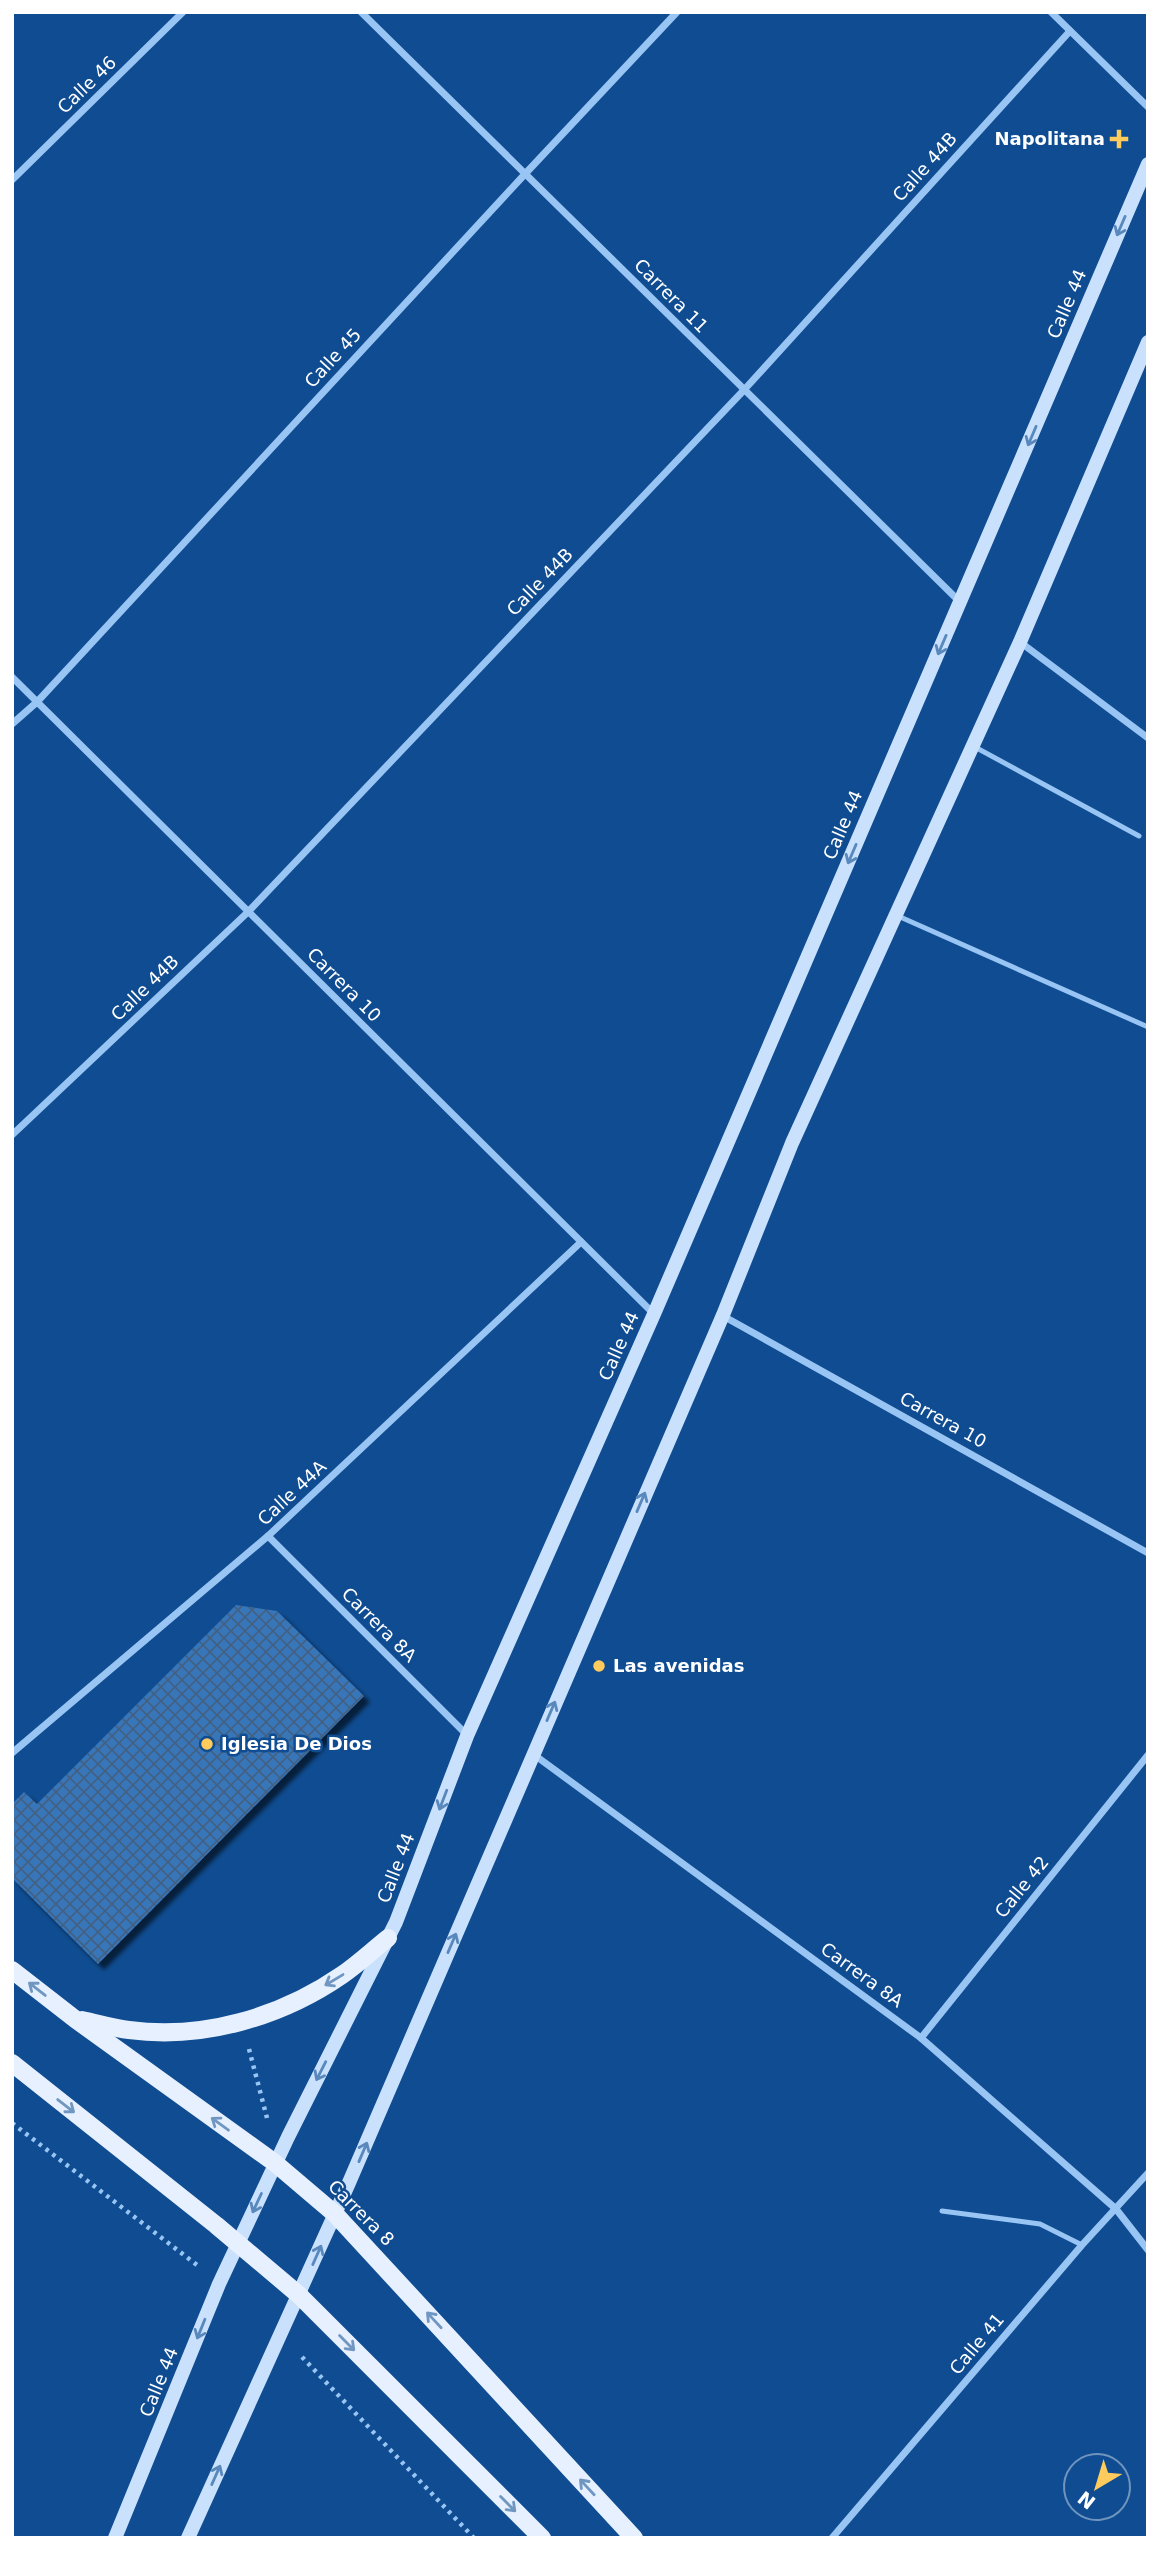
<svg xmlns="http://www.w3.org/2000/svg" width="1160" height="2550" font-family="'DejaVu Sans',sans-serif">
	<defs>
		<pattern id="building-cross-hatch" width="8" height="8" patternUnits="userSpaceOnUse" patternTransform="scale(1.75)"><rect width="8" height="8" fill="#3776ba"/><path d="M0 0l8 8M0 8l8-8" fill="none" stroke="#426183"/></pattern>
		<filter id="shadow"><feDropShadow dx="6" dy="6" stdDeviation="2" flood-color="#0009"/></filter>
	</defs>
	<rect width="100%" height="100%" fill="#0f4c91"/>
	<path fill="url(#building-cross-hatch)" filter="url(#shadow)" d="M236,1605L277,1611L364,1696L98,1964L12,1878V1804L24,1792L37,1804Z"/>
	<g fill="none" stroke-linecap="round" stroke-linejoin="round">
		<g stroke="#99c5f4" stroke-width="4.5" stroke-dasharray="3.5 5" stroke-linecap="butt">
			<path d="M249,2049L267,2118"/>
			<path d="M12,2123L197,2265"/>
			<path d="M302,2357L474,2538"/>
		</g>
		<g stroke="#99c5f4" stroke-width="5">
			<path d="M973,746L1139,836"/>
			<path d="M898,916L1148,1027"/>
			<path d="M942,2211L1040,2224L1082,2245"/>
		</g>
		<g stroke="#99c5f4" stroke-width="7">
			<path d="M361,12L960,602"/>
			<path d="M1051,12L1148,107"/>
			<path d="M12,180L183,12"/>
			<path d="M1020,642L1148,738"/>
			<path d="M12,677L654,1314"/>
			<path d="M12,724L37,702L525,174L677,12"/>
			<path d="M12,1135L248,912L744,390L1070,31"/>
			<path d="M723,1316L1148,1553"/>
			<path d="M268,1536L467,1735"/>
			<path d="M12,1753L268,1536L581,1242"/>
			<path d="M533,1754L921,2038L1116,2209L1148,2250"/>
			<path d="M921,2038L1148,1755"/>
			<path d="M832,2538L1082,2245L1148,2173"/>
		</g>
		<g stroke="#c9e1fd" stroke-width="14">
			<path d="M115,2538L219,2284L288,2137L396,1922L467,1736L654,1314L1148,164"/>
			<path d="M188,2538L348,2185L723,1315L792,1143L1020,642L1148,342"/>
		</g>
		<g stroke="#e6f0ff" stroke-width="18">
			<path d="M12,1970L75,2019L275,2163L335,2214L634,2538"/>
			<path d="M82,2020C97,2023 113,2028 129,2030C203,2040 281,2017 342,1975C358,1964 373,1950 388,1938"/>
			<path d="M12,2063L216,2225L299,2295L542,2538"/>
		</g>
	</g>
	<defs><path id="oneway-shaft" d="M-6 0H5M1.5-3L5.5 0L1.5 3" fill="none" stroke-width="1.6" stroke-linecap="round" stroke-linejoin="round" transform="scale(1.75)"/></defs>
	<g stroke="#5988bc">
		<use href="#oneway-shaft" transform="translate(1121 226) rotate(113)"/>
		<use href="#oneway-shaft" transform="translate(1032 436) rotate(113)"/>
		<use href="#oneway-shaft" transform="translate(942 645) rotate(113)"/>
		<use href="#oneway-shaft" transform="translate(852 854) rotate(113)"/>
		<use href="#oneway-shaft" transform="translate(641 1502) rotate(-67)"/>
		<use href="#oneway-shaft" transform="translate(551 1711) rotate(-67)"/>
		<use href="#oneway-shaft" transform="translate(443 1800) rotate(111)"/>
		<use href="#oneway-shaft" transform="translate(452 1943) rotate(-67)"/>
		<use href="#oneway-shaft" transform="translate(321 2071) rotate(117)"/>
		<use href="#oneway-shaft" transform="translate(363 2152) rotate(-67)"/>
		<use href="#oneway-shaft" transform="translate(257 2203) rotate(115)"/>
		<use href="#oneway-shaft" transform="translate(317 2255) rotate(-66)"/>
		<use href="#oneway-shaft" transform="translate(201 2329) rotate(112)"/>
		<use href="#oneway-shaft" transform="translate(216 2475) rotate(-66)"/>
	</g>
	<g stroke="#7096c2">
		<use href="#oneway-shaft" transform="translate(334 1980) rotate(149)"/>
		<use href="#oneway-shaft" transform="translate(37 1989) rotate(-142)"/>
		<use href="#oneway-shaft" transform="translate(66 2106) rotate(38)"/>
		<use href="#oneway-shaft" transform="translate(220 2124) rotate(-144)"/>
		<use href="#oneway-shaft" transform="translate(434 2320) rotate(-133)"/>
		<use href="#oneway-shaft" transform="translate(347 2343) rotate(45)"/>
		<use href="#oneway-shaft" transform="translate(587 2487) rotate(-133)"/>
		<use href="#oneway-shaft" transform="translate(508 2504) rotate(45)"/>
	</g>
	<g fill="#ffcb5c" stroke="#0f4c91" stroke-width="2.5">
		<path d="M1115.5 128.5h7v7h7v7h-7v7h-7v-7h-7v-7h7z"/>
		<circle cx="599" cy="1666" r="7"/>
		<circle cx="207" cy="1744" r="7"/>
	</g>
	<g text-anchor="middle" stroke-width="5" stroke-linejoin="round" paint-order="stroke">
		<g font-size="18" fill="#fff" stroke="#0f4c91">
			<text transform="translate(87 85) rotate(-44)" y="6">Calle 46</text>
			<text transform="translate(925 167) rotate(-48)" y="6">Calle 44B</text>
			<text transform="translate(671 296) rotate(45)" y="6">Carrera 11</text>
			<text transform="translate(1067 304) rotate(-67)" y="6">Calle 44</text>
			<text transform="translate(333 358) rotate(-47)" y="6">Calle 45</text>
			<text transform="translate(540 582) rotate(-46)" y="6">Calle 44B</text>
			<text transform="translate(843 825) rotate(-67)" y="6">Calle 44</text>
			<text transform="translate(344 985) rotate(45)" y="6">Carrera 10</text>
			<text transform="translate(145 988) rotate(-44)" y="6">Calle 44B</text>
			<text transform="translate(619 1346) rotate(-66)" y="6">Calle 44</text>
			<text transform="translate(943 1420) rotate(29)" y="6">Carrera 10</text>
			<text transform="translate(292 1493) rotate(-43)" y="6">Calle 44A</text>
			<text transform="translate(379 1625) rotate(45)" y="6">Carrera 8A</text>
			<text transform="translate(396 1868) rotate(-69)" y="6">Calle 44</text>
			<text transform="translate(1022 1887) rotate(-51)" y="6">Calle 42</text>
			<text transform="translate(862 1975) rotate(36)" y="6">Carrera 8A</text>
			<text transform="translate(361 2213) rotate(45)" y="6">Carrera 8</text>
			<text transform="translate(977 2344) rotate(-50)" y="6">Calle 41</text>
			<text transform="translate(159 2382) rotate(-68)" y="6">Calle 44</text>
		</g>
		<g font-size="18" font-weight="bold" fill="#fff" stroke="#0f4c91" text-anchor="start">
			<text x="1105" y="145" text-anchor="end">Napolitana</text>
			<text x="613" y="1672">Las avenidas</text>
			<text x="221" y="1750">Iglesia De Dios</text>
		</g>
	</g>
	<rect width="1160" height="2550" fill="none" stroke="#ffffff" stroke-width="28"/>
	<g transform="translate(1097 2487) rotate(218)"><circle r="33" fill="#0f4c91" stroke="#6f94bd" stroke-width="2"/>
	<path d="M0-5L12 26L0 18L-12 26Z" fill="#ffcb5c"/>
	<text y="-10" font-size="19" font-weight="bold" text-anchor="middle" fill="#ffffff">N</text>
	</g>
</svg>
